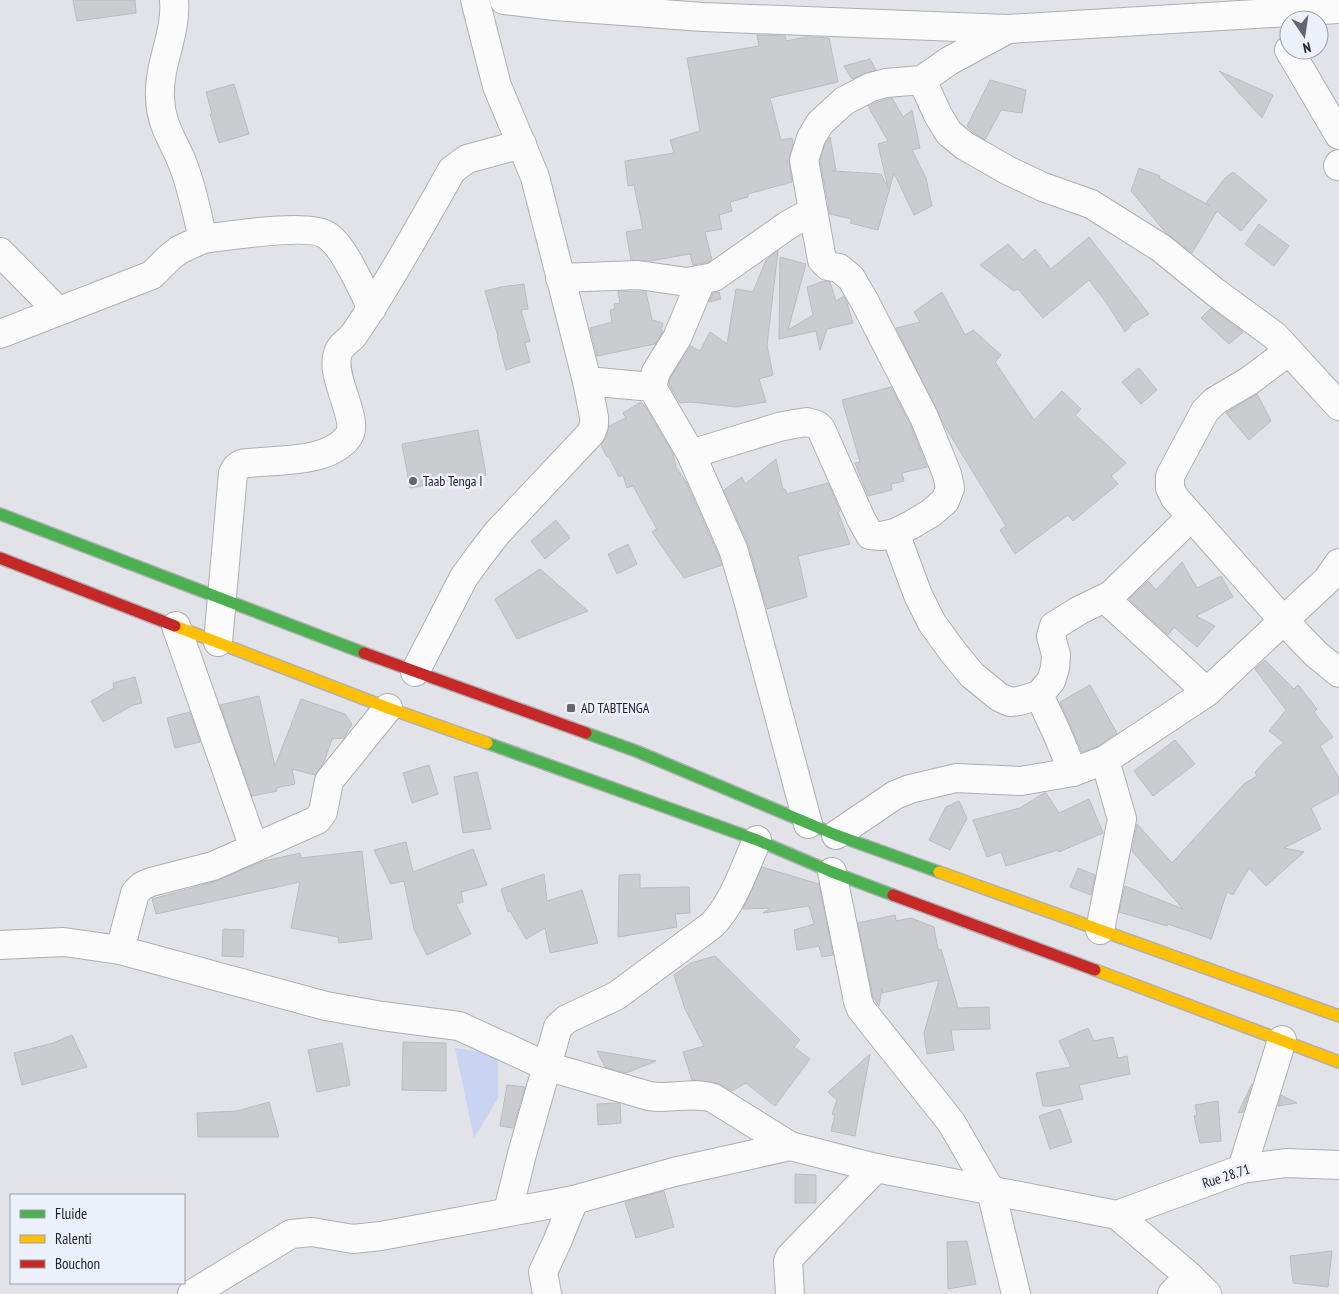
<svg xmlns="http://www.w3.org/2000/svg" width="1339" height="1294" font-family="'PT Sans Narrow',sans-serif">
	<rect width="100%" height="100%" fill="#e2e3e8"/>
	<path fill="#c8d4f1" d="M455,1048L498,1054V1098L474,1138Z"/>
	<g fill="#cbccd0" stroke="#babcc0">
		<path d="M73,0H135L136,13L77,21Z"/>
		<path d="M757,35L785,36L786,41L806,37L829,38L838,82L770,98L781,140L792,138L793,143L789,162L792,182L748,194V197L730,202L732,211L719,215L722,229L705,232L712,260L708,262L693,265L690,254L650,261L631,260L626,232L643,229L634,185L628,186L625,161L674,153L670,140L700,131L687,58L759,46Z"/>
		<path d="M870,59L876,70L852,79L844,66Z"/>
		<path d="M1219,71L1273,95L1262,118Z"/>
		<path d="M990,80L1026,90L1022,113L1001,110L985,140L974,133L967,126Z"/>
		<path d="M234,84L249,134L219,143L210,114H212L206,92Z"/>
		<path d="M892,98L903,117L912,110L920,148L912,150L926,178L932,206L914,215L894,173L878,230L850,223L852,219L830,214L820,161L825,144L830,137L836,170L832,171L881,174L888,188L878,144L888,141L868,106L877,102Z"/>
		<path d="M1139,168L1160,176L1159,178L1210,206L1206,203L1225,178L1233,172L1267,200L1241,231L1217,211L1192,253L1166,233L1131,191Z"/>
		<path d="M1259,224L1289,246L1274,266L1245,244Z"/>
		<path d="M1089,237L1149,314L1133,323L1125,332L1106,302L1089,280L1043,318L1018,289L1014,291L980,265L1008,244L1023,260L1035,249L1051,269Z"/>
		<path d="M778,251L767,345L773,375L759,379L766,402L736,407L691,402L680,403L669,385L670,378L691,346L700,351L710,332L727,344L736,289L753,292L766,260Z"/>
		<path d="M780,257L806,264L788,330L813,315L807,287L824,281L830,282L836,301L844,296L847,303L853,323L827,329L820,350L816,331L779,339Z"/>
		<path d="M524,284L528,309L521,310L530,341L525,343L530,362L506,370L497,336H498L485,291L501,287Z"/>
		<path d="M618,291L646,292L652,320L663,323L661,330L663,331L655,344L597,356L590,328L612,322L610,310L615,309L614,304L620,303Z"/>
		<path d="M719,292L721,299L709,302L713,293Z"/>
		<path d="M942,292L965,335L973,330L1001,355L995,362L1034,420L1062,391L1081,409L1075,415L1126,463L1111,476L1118,484L1073,521L1068,515L1015,554L1000,530L1006,526L944,425L896,328L920,322L914,312Z"/>
		<path d="M1211,308L1243,332L1229,344L1201,318Z"/>
		<path d="M1139,368L1157,390L1141,404L1122,382Z"/>
		<path d="M891,387L910,424L927,467L902,473L904,481L891,484L892,490L868,496L855,463L860,462L842,400Z"/>
		<path d="M1257,394L1271,421L1249,440L1226,413Z"/>
		<path d="M641,402L645,406L673,454L676,467L686,482L718,554L722,565L684,578L652,532L657,529L633,486L627,488L623,475L619,477L609,457H607L601,445L606,438L609,426L626,418L623,413Z"/>
		<path d="M478,430L486,475L410,488L402,444Z"/>
		<path d="M776,459L783,490L785,489L787,494L828,483L840,511L838,512L850,544L798,556L807,597L767,609L748,544L724,490L742,477L745,484Z"/>
		<path d="M556,520L570,538L545,559L531,541Z"/>
		<path d="M628,544L637,564L617,574L608,554Z"/>
		<path d="M1182,562L1197,588L1221,576L1233,597L1196,616L1215,626L1197,647L1174,627L1168,635L1129,599L1148,581L1156,590Z"/>
		<path d="M540,569L588,611L517,639L495,599Z"/>
		<path d="M1265,660L1294,689L1298,685L1317,709L1314,712L1333,737L1320,746L1339,778V793L1311,808L1321,829L1284,848L1304,852L1266,886L1249,868L1233,895L1227,892L1211,940L1209,938L1168,924L1167,926L1119,912L1125,886L1183,909L1132,851L1137,824L1172,863L1244,784L1257,776L1255,772L1277,748L1284,743L1269,731L1286,710L1255,669Z"/>
		<path d="M135,677L142,703L133,705L103,722L91,701L114,688L113,683Z"/>
		<path d="M1090,685L1117,733L1098,746L1082,752L1060,702Z"/>
		<path d="M259,696L275,766L301,699L345,714L352,724L344,738L332,739L324,762L315,775L292,769L295,784L276,788L277,791L252,796L220,705Z"/>
		<path d="M190,712L200,742L175,748L167,718Z"/>
		<path d="M1175,740L1195,764L1153,796L1134,771Z"/>
		<path d="M429,765L438,794L412,803L403,773Z"/>
		<path d="M477,772L491,829L463,833L454,777Z"/>
		<path d="M1044,793H1046L1059,813L1089,799L1103,833L1059,852L1058,850L1006,866L1001,852L987,857L973,820L1020,808Z"/>
		<path d="M959,801L967,818L950,850L929,840L946,807Z"/>
		<path d="M406,842L413,872L473,849L487,885L461,892L463,902L456,904L471,934L427,955L414,929L404,881L391,884L374,850Z"/>
		<path d="M362,851L372,939L339,943L338,937L291,928L300,882L156,914L152,899L217,881L260,862L300,853L301,858Z"/>
		<path d="M762,867L819,884L833,955L822,957L819,946L797,950L794,930L814,924L809,906L763,913L771,908L743,909Z"/>
		<path d="M1078,868L1095,875L1091,895L1070,887Z"/>
		<path d="M544,874L547,901L582,890L598,943L550,953L545,928L526,939L510,911L508,912L501,889Z"/>
		<path d="M640,874V888L689,887L690,913L675,914L677,927L618,937L619,875Z"/>
		<path d="M895,915L896,921L911,918L934,927L938,950L941,949L958,1008L989,1007L990,1029L951,1030L954,1050L927,1054L924,1033L939,980L882,993V988L879,1006L873,997L858,923Z"/>
		<path d="M223,929L244,930L243,957L222,956Z"/>
		<path d="M715,956L800,1040L794,1047L810,1059L775,1106L746,1083L732,1091L717,1083L692,1080L683,1052L704,1046L685,1009L674,975L691,963Z"/>
		<path d="M1088,1028L1094,1041L1113,1037L1118,1058L1127,1056L1130,1074L1079,1085L1083,1099L1052,1106H1043L1036,1073L1071,1067L1059,1041Z"/>
		<path d="M72,1035L87,1067L22,1085L14,1053L53,1043Z"/>
		<path d="M403,1042L446,1043V1091L402,1090Z"/>
		<path d="M342,1043L350,1085L317,1092L308,1050Z"/>
		<path d="M597,1051L656,1061L626,1073L605,1067Z"/>
		<path d="M870,1054L855,1136L831,1131L835,1115L832,1114L837,1100L828,1092Z"/>
		<path d="M1252,1084L1243,1112L1238,1113Z"/>
		<path d="M507,1085L525,1087L513,1128L500,1126Z"/>
		<path d="M1281,1095L1297,1103L1278,1106Z"/>
		<path d="M1218,1101L1221,1141L1200,1143L1194,1116L1197,1115L1195,1105Z"/>
		<path d="M269,1102L279,1137H198L197,1113L237,1111Z"/>
		<path d="M617,1103L620,1104L621,1123L598,1125L597,1104Z"/>
		<path d="M1060,1109L1072,1142L1050,1149L1039,1116Z"/>
		<path d="M795,1174L816,1175V1203H795Z"/>
		<path d="M664,1191L674,1227L636,1238L625,1202Z"/>
		<path d="M967,1241L976,1284L948,1289L947,1242Z"/>
		<path d="M1332,1251L1328,1287L1293,1283L1290,1256Z"/>
	</g>
	<g fill="none" stroke-linecap="round" stroke-linejoin="round">
		<g stroke="#adafb3" stroke-width="30">
			<g id="street">
				<path d="M174,0C177,34 158,64 160,98C161,125 172,138 182,162C192,186 197,214 203,239C228,236 310,222 328,236C345,248 361,288 372,308"/>
				<path d="M504,0L555,6L703,17L1008,29L1339,9"/>
				<path d="M1289,50L1339,135"/>
				<path d="M922,80L938,115L949,133L965,146L1009,171L1043,187L1091,204L1161,248L1215,292L1275,336L1339,406"/>
				<path d="M1338,166L1339,164"/>
				<path d="M0,252L58,311"/>
				<path d="M560,278L638,275L687,282L714,277L788,225L813,211"/>
				<path d="M0,334L152,275L170,257L179,250L203,239"/>
				<path d="M1289,351L1249,381L1215,401L1205,411L1170,476V488L1175,498L1283,620L1316,654L1339,673"/>
				<path d="M587,381L652,387L691,454L733,549L747,596L808,824"/>
				<path d="M652,387L656,372L677,338L701,281"/>
				<path d="M691,454L779,427L794,424L807,422L817,425L821,429L861,519L870,535L881,536L895,533L911,525L931,513L945,501L950,488L947,474L924,417L865,302L851,278L839,268L828,266L822,260L804,160L811,138L820,123L844,101L871,87L886,83L922,80L949,61L1008,29"/>
				<path d="M1191,517L1111,595V604L1207,692"/>
				<path d="M895,533L918,595L932,623L953,652L972,675L999,697L1010,702L1019,701L1039,695L1051,681L1055,668L1056,655L1051,636L1054,626L1080,610L1111,595"/>
				<path d="M176,626L254,848"/>
				<path d="M218,642L233,473L236,468L241,464C272,459 327,465 348,437C361,420 329,377 338,353C340,346 348,341 353,336C359,327 366,317 372,307C400,263 426,216 452,170L467,159L522,144"/>
				<path d="M415,672L464,577L480,555L497,533L591,433L594,425V417L587,381L535,177L497,86L475,0"/>
				<path d="M1039,695L1056,731L1073,772"/>
				<path d="M836,835L895,795L910,789L956,778L1021,781L1073,772L1105,760L1207,692L1327,580L1339,563"/>
				<path d="M832,872L858,1001L861,1009L951,1122L991,1191L1016,1294"/>
				<path d="M1100,930L1122,819L1105,760"/>
				<path d="M0,945L64,942L120,950L326,1006L382,1016L459,1026L546,1066L649,1096C670,1100 692,1091 713,1098L790,1146L876,1168L1117,1215L1189,1276L1207,1294"/>
				<path d="M120,950L135,893L142,886L151,882L213,866L317,820L323,812L329,781L388,708"/>
				<path d="M1242,1169L1282,1040"/>
				<path d="M508,1211L522,1154L558,1027L567,1019L616,996L712,925C734,902 744,869 757,840"/>
				<path d="M1117,1215L1242,1169L1286,1163L1339,1165"/>
				<path d="M192,1294L291,1234L312,1232L353,1239L381,1236L574,1200L674,1172L790,1146"/>
				<path d="M547,1294L543,1272L557,1242L574,1200"/>
				<path d="M790,1294L788,1261L790,1257L876,1168"/>
				<path d="M1172,1294L1189,1276"/>
			</g>
		</g>
		<g stroke="#adafb3" stroke-width="14">
			<g id="fast">
				<path d="M0,514L364,653"/>
				<path d="M586,733L636,751L836,835L939,872"/>
				<path d="M487,743L757,840L832,872L893,895"/>
			</g>
		</g>
		<g stroke="#adafb3" stroke-width="14">
			<g id="slow">
				<path d="M175,626L388,708L487,743"/>
				<path d="M939,872L1339,1016"/>
				<path d="M1095,970L1339,1062"/>
			</g>
		</g>
		<g stroke="#adafb3" stroke-width="14">
			<g id="jam">
				<path d="M0,558L175,626"/>
				<path d="M364,653L586,733"/>
				<path d="M893,895L1095,970"/>
			</g>
		</g>
		<use href="#street" stroke="#fbfbfc" stroke-width="28"/>
		<use href="#fast" stroke="#4caf50" stroke-width="11"/>
		<use href="#slow" stroke="#ffc107" stroke-width="11"/>
		<use href="#jam" stroke="#c62828" stroke-width="11"/>
	</g>
	<g fill="#65666a" stroke="#ebf0fa" stroke-width="2">
		<circle cx="413" cy="481" r="5"/>
		<rect x="566" y="703" width="10" height="10" rx="2.5"/>
	</g>
	<g text-anchor="middle" stroke-width="5" stroke-linejoin="round" paint-order="stroke">
		<g font-size="14" fill="#212326" stroke="#ebf0fa" text-anchor="start">
			<text x="423" y="486">Taab Tenga I</text>
			<text x="581" y="713">AD TABTENGA</text>
		</g>
		<g font-size="14" fill="#212326" stroke="#ebf0fa">
			<text transform="translate(1226 1176) rotate(-18)" y="5">Rue 28.71</text>
		</g>
	</g>
	<rect x="10" y="1194" width="175" height="90" fill="#ebf0fa" stroke="#9a9ea5"/>
	<rect x="20" y="1210" width="25" height="8" fill="#4caf50" stroke="#9a9ea5"/>
	<text x="55" y="1219" font-size="15" fill="#212326">Fluide</text>
	<rect x="20" y="1235" width="25" height="8" fill="#ffc107" stroke="#9a9ea5"/>
	<text x="55" y="1244" font-size="15" fill="#212326">Ralenti</text>
	<rect x="20" y="1260" width="25" height="8" fill="#c62828" stroke="#9a9ea5"/>
	<text x="55" y="1269" font-size="15" fill="#212326">Bouchon</text>
	<g transform="translate(1304 35) rotate(167)"><circle r="24" fill="#ebf0fa" stroke="#9a9ea5"/>
	<path d="M0-4L9 19L0 12L-9 19Z" fill="#65666a"/>
	<text y="-8" font-size="14" font-weight="bold" text-anchor="middle" fill="#212326">N</text>
	</g>
</svg>
